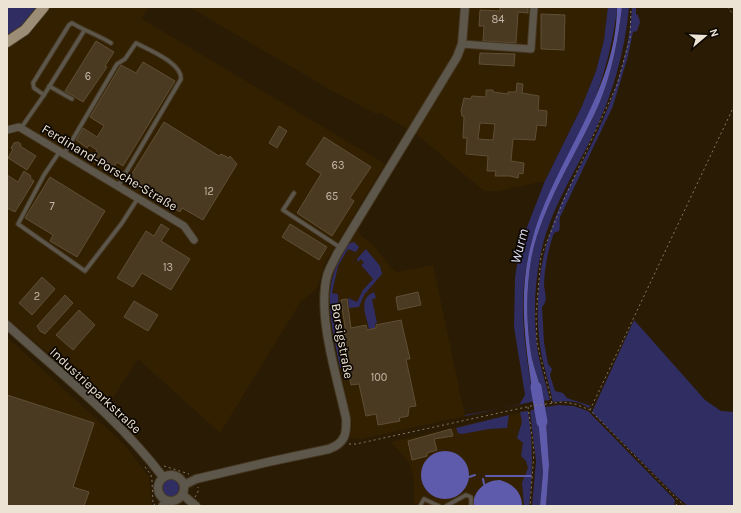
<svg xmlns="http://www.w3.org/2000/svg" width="741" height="513" font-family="Karla,sans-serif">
	<rect width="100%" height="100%" fill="#2a1b04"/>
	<g fill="#322000">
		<path d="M50,7H149L142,19L385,164L325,263L317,288L300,303L220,433L138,359L107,407L78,379L7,318V47L19,42L31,33Z"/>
		<path d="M189,7H608V12L604,40L596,71L582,106L545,181L499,191H484L416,134L380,113L376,114L334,92Z"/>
		<path d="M358,229L360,235L374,246L392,269L397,272L433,265L465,416L361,439L350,438L352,424L331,326L328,295L334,266Z"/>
		<path d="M7,337L114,435L128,449L149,477L152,506H7Z"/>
		<path d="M528,411L533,447L529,506H414V479L409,462L391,442Z"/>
	</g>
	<g fill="#302d63">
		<path d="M7,7H38L24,25L7,38Z"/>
		<path d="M608,7H617L616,17C611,52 601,86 587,119C566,165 538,207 528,258C518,304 525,350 533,396L536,401L465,416V415L519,405L525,395L514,327L515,278L520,245L545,181L582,106L596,71L604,40Z"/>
		<path d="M622,7H629C625,52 612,97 592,137C574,173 552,208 542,248C534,282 533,318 538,353C541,369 546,384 550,400L543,401C541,384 534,370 531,354C526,323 526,290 531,260C541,206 577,154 599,104C612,73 618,40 622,7Z"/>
		<path d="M632,7H636V14L638,15L640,22L637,31L633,32L628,56L613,106L561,215C558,221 561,225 559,231L554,233C548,249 545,266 544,283C544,292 549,300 542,307L544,342L548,364L552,369L550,375L555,391L563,393L567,398L591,406L588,408C579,400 564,401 553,402C549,383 543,365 540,346C535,309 538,268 550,233C560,199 580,169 595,137C614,98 630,51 632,7Z"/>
		<path d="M354,242L359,247L356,252L348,249L338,266L332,293L338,294L339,317L334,319L343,368H340C333,330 320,291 342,255C345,249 347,243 354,242Z"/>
		<path d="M366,249L380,266L382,274L364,295L359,307L349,308L348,298L357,302L363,290L373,279L361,265L364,263L361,259L358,262L357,259Z"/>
		<path d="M374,292L376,298L372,299L377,323L375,324V328L369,329C367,317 357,299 374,292Z"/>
		<path d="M634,320L705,400L721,411L734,412V506H688L677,497L592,412Z"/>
		<path d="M559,405L574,406L588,411L675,500L674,506H546L549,465L545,407Z"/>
		<path d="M537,408L543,472L540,506H532L536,461L530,411Z"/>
		<path d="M528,411C533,443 533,473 529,506H524L522,483L528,468L526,461L521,456L523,443L517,438L522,422L520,412Z"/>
		<path d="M509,415L507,428L489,429L462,434L458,433L456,428Z"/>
		<circle cx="171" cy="488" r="10"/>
	</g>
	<g fill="#5f5bac">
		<path d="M617,7H622C618,40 612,73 599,104C577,154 541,206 531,260C526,290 526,323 531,354C534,370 541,384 543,401H536L533,396C525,341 517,292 533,237C556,158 616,92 617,7Z"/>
		<path d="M545,407L549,465L546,506H540L543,472L537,408Z"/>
		<circle cx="445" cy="475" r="24"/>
		<path d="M500,480C513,484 522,492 522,506H473C473,491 485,480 500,480Z"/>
	</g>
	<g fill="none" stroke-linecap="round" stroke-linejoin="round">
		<g stroke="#5f5bac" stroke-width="2">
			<path d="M486,476H531"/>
			<path d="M469,477L475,475"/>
			<path d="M483,479L484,484"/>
		</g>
		<path stroke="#5f5bac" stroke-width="11" d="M536,387L542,422"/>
	</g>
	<g fill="#4a3a22" stroke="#5f4f36" fill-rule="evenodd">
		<path d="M500,7H528V13L518,12L516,43L483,41L484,26H479L480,10L500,11Z"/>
		<path d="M541,14L565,15L564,50L541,49Z"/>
		<path d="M96,41L114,52L105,66L107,67L83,102L65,91Z"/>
		<path d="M480,53L515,54L514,66L479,64Z"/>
		<path d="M143,62L175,81L123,166L117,162L112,170L92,158L97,150L89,145L87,148L76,140L83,128L97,137L104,126L90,117L121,65L136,73Z"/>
		<path d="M517,83L523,84L522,93L539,96L538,110L547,111L546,126L537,125L535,140L513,139L511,161L524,163L523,174L519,173L518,178L510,176H495L496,171H487L488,156L466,154L467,138H463L464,116H462L461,111L464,98L471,99L472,96L486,97V90H493V92L508,94V92H516ZM480,123L495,124L493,140L478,139Z"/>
		<path d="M164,122L219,156L221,154L229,158L230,156L237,164L203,220L182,208L180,212L128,180Z"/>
		<path d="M279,126L287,131L277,148L269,143Z"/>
		<path d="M324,137L371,167L350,198L354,201L332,236L297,213L321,174L306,164Z"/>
		<path d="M18,142L21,144L20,146L36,156L27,170L8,158L13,149L11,148L14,143Z"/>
		<path d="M24,171L31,176L30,178L34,181L15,212L7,208V175L18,182Z"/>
		<path d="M50,177L105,211L77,257L50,241L53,235L25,218Z"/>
		<path d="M161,224L169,229L161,241L190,259L171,290L142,273L133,287L117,278L146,231L154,236Z"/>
		<path d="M290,224L327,247L319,260L282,237Z"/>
		<path d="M42,277L55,289L32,315L19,303Z"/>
		<path d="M418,292L421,305L398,310L396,297Z"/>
		<path d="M65,295L73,303L45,334L40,331L37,326Z"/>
		<path d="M347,299L351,328L366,325L367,330L376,328V325L401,320L410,359H406L416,406L409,407L408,416L399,418L400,421L378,425L376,414L366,416L359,384L351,385L340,336L346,334L341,300Z"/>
		<path d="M134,301L158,315L148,331L124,317Z"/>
		<path d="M79,310L95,325L73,350L56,335Z"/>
		<path d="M7,395L94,423L73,487L89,492L84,506H7Z"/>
		<path d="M451,429L453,436L434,439L437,450L427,453V456L412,460L408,441Z"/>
	</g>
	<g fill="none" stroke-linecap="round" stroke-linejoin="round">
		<g stroke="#453721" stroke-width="5.5">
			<g id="service">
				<path d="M49,86L72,99"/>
				<path d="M44,95L84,31"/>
				<path d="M21,128L44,95L34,88L33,83L69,25L72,23C85,31 98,35 111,43"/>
				<path d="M60,151L44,175L18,224L85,271L122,223L138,198"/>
				<path d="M64,154L117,64L125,59L136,43C149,50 182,63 181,79L118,186"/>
				<path d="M294,193L283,210L341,248"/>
				<path d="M420,506L424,499L439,506"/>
				<path d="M446,506L466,495L471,497V506"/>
			</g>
		</g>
		<g stroke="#453721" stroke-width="9">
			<g id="minor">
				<path d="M462,44L531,49L534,7"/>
				<path d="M7,130L19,127L184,226L194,240"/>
				<path d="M162,506L166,500"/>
			</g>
		</g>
		<g stroke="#453721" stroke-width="10">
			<g id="tertiary">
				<path d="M7,325C61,374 119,419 163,477"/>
				<circle cx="171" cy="488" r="13"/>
				<path d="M184,485L196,479L268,462L329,449C345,443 347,434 346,418C337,377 317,316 327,276C329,268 334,261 337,254L457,57L462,44L465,7"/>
				<path d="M183,495L196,506"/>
			</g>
		</g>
		<g stroke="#453721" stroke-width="12">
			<path id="primary" d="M7,42L25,30L44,7"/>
		</g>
		<g stroke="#857865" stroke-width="1" stroke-dasharray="2 3" stroke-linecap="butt">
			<path d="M727,7L734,15"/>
			<path d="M552,403L537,343L536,315L541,256L565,197L617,85L630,38L631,7"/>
			<path d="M528,407L534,451L530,506"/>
			<path d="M590,410L734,106"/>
			<path d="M349,444H356L531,406L562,402L575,404L590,410L678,500L685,506"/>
			<path d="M164,466L189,474"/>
			<path d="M145,467L151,475L152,481L153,504L155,505"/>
			<path d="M195,497L198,492V487"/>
			<path d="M676,506L677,501"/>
		</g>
		<use href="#service" stroke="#5d564b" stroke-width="3.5"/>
		<use href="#minor" stroke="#5d564b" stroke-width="7"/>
		<use href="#tertiary" stroke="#5d564b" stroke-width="8"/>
		<use href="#primary" stroke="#9c8d76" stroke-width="10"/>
	</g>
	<g text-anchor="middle" stroke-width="3.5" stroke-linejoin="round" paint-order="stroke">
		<g font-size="11" fill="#c4b9a8">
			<text x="498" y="23">84</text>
			<text x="88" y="80">6</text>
			<text x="338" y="169">63</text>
			<text x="209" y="195">12</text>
			<text x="332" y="200">65</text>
			<text x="52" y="210">7</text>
			<text x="168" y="271">13</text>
			<text x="37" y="300">2</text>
			<text x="379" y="381">100</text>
		</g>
		<g font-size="13" fill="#ece3d4" stroke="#0d0702">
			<text transform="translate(110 167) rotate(31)" y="5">Ferdinand-Porsche-Straße</text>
			<text transform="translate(343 341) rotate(80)" y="5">Borsigstraße</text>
			<text transform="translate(96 390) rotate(43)" y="5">Industrieparkstraße</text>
		</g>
		<g font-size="14" font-style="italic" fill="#e0e1f8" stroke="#0d0702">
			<text transform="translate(519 246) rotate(-76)" y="5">Wurm</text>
		</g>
	</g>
	<rect width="741" height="513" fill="none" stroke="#ece3d4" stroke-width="16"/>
	<g transform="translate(705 36) rotate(71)" stroke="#0d0702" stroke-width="3" paint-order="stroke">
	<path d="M0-3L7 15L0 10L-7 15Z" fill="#ece3d4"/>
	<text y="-6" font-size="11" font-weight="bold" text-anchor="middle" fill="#ece3d4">N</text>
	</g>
</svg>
